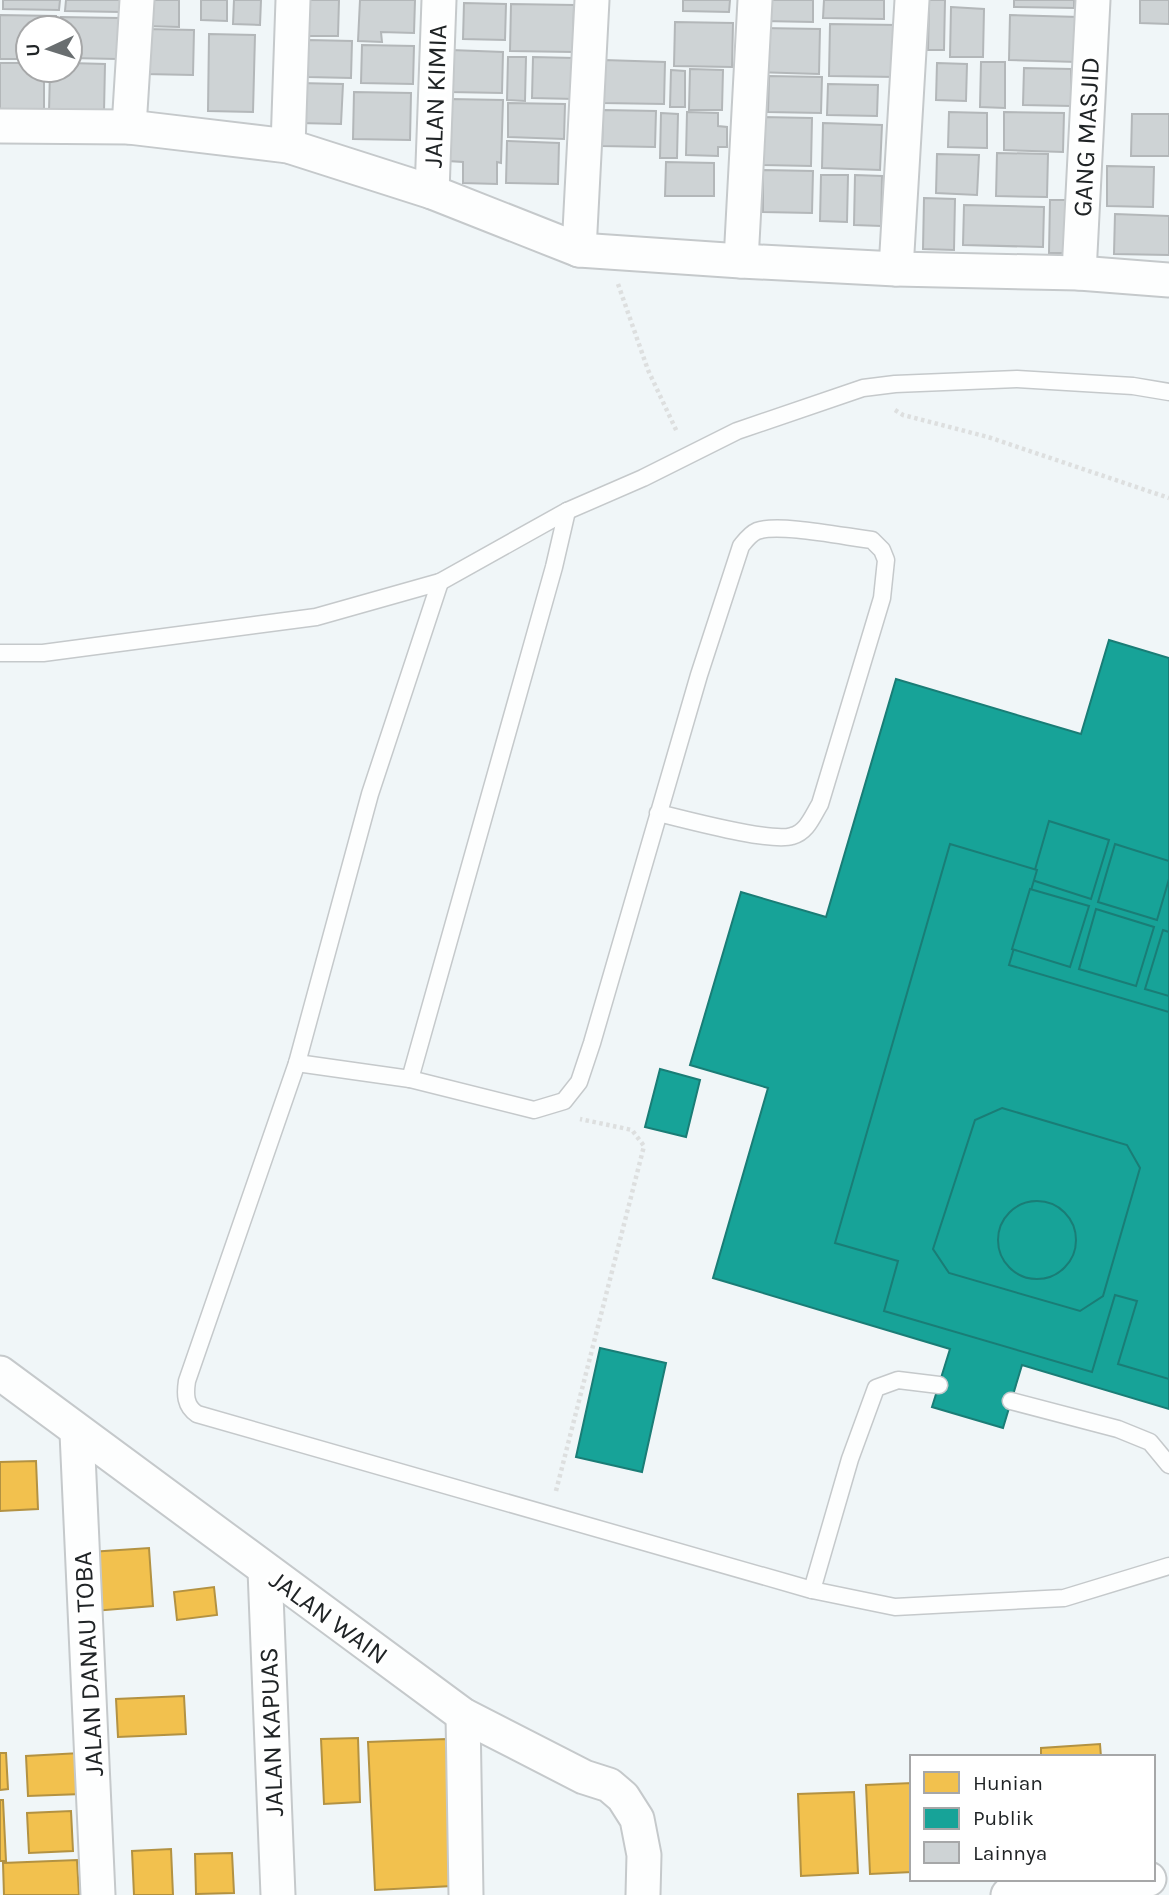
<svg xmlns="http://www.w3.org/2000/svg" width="1169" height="1895" font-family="Karla,sans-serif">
	<rect width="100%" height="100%" fill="#f0f6f8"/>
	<g fill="#f2c14e" stroke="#b39242" stroke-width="2">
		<path d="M36,1461L38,1509L0,1511V1462Z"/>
		<path d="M149,1548L153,1606L94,1611L90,1552Z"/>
		<path d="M214,1587L217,1615L177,1620L174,1592Z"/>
		<path d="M184,1696L186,1734L118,1737L116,1699Z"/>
		<path d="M358,1738L360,1802L324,1804L321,1739Z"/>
		<path d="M446,1739L452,1886L375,1890L368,1742Z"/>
		<path d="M1100,1744L1101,1757H1041V1748Z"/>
		<path d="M0,1753H6L8,1789L0,1790Z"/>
		<path d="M80,1753L82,1794L28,1796L26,1756Z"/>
		<path d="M912,1783V1872L870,1874L866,1785Z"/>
		<path d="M854,1792L858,1873L801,1876L798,1794Z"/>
		<path d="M0,1800H3L6,1861H0Z"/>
		<path d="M71,1811L73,1851L29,1853L27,1813Z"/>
		<path d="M171,1849L173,1895H134L132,1851Z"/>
		<path d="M232,1853L234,1893L196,1894L195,1854Z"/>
		<path d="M77,1860L79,1895H4L3,1863Z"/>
	</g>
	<g fill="#17a398" stroke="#1a7d76" stroke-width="2">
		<path d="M1109,640L1169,658V1409L1022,1365L1003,1428L932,1407L950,1349L713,1278L768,1088L690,1065L741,892L826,917L896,679L1081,734Z"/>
		<path d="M1049,821L1109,840L1091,899L1032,880Z"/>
		<path d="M950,844L1037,870L1009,965L1169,1012V1379L1118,1364L1137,1301L1115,1295L1092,1372L884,1311L898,1261L835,1243Z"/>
		<path d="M1115,844L1169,861V879L1157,920L1098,902Z"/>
		<path d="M1030,889L1089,906L1070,967L1012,949Z"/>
		<path d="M1096,909L1154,927L1136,986L1079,969Z"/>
		<path d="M1163,930L1169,932V996L1145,989Z"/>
		<path d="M660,1069L700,1080L686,1137L645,1127Z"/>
		<path d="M1002,1108L1127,1145L1140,1168L1103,1296L1080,1311L949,1273L933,1249L975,1120Z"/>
		<circle cx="1037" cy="1240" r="39"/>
		<path d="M600,1348L666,1363L642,1472L576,1457Z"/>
	</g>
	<g fill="#ced3d5" stroke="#b3b7b9" stroke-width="2">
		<path d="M3,0H60L59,10L3,9Z"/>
		<path d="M66,0H120V12L65,11Z"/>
		<path d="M145,0H179V27L144,26Z"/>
		<path d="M201,0H227V21L201,20Z"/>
		<path d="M234,0H261L260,25L233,24Z"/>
		<path d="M302,0H339L338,36H302Z"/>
		<path d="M360,0H415L414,33L381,32L382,42L358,41Z"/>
		<path d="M683,0H730L729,12L683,11Z"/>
		<path d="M763,0H813V22L762,21Z"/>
		<path d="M824,0H884V19L823,18Z"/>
		<path d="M929,0H945L944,50H928Z"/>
		<path d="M1014,0H1074V8L1014,7Z"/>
		<path d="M1140,0H1169V24L1140,23Z"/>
		<path d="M464,3L506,4L505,40L463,39Z"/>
		<path d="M511,4L574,5L573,52L510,51Z"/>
		<path d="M951,7L984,9L983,57H950Z"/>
		<path d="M0,15L56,16V28H28V59H0Z"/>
		<path d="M1010,15L1079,17L1077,62L1009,60Z"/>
		<path d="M61,17L119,18L117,59L70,58V28H61Z"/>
		<path d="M675,22L733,23L732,67L674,66Z"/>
		<path d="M830,24L897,25L896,77L829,76Z"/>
		<path d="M758,28L820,29L819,74L757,72Z"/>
		<path d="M146,29L194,30L193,75L145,74Z"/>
		<path d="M209,34L255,35L253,112L208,111Z"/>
		<path d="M308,40L352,41L351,78L308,77Z"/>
		<path d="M362,45L414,46L413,84L361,83Z"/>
		<path d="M451,50L503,52L502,93L450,92Z"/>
		<path d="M508,57H526L525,101L507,100Z"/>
		<path d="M533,57L574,58V99L532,98Z"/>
		<path d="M604,60L665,62L664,104L603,103Z"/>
		<path d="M981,62H1005V108L980,107Z"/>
		<path d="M0,63H28V70H44V115L0,114Z"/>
		<path d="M70,63L105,64L104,112H49L50,70H70Z"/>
		<path d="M937,63L967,64L966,101L936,100Z"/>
		<path d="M1024,68L1071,69V106L1023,105Z"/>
		<path d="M690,69L723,70L722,110H689Z"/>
		<path d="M671,70L685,71V107H670Z"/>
		<path d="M769,76L822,77L821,113L768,112Z"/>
		<path d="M299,83L343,84L341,124L299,123Z"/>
		<path d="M828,84L878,85L877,116L827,115Z"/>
		<path d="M354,92L411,93L410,140L353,139Z"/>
		<path d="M450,99L503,100L501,163L497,162V184L463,183V162L448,161Z"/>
		<path d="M508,103L565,104L564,139L508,137Z"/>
		<path d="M603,110L656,111L655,147L602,146Z"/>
		<path d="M687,112L718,113V126L727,127V147H718V156L686,155Z"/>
		<path d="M949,112L987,113V148L948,147Z"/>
		<path d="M1004,112L1064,113L1063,152L1004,150Z"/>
		<path d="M661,113L678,114L677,158H660Z"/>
		<path d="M1132,114H1169V156H1131Z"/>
		<path d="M762,117L812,118L811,166L762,165Z"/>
		<path d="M823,123L882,125L880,170L822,168Z"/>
		<path d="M507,141L559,143L558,184L506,183Z"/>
		<path d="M997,153L1048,154L1047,197L996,196Z"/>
		<path d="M937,154L979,155L977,195L936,193Z"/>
		<path d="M666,162L714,163V196H665Z"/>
		<path d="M1107,166L1154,167L1153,207L1107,206Z"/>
		<path d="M763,170L813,171L812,213L763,212Z"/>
		<path d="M821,175H848L847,222L820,221Z"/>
		<path d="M855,175L882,176L881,226L854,225Z"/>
		<path d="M924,198L955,199L954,250L923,249Z"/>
		<path d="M1050,200H1068V253H1049Z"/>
		<path d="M964,205L1044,207L1043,247L963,245Z"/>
		<path d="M1115,214L1169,216V255L1114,254Z"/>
	</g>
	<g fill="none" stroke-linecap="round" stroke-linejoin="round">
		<g stroke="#c5c9cb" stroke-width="19">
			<g id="lane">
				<path d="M440,582L370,794L297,1063L187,1381C185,1394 185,1406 197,1414L812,1590L895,1607L1064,1598L1169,1566"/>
				<path d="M0,653H43L316,617L440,582L567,511L643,478L737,431L863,388L895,384L1017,379L1133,386L1169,392"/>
				<path d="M297,1063L410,1079L534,1110L564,1101L579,1082L592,1043L699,675L741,546C745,541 750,534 757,531C779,523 846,537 872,540L882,550L886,560L882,598L820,804C812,817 807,832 792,836C770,843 684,819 658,813"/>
				<path d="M410,1079L554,567L567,511"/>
				<path d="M1011,1401L1118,1429L1150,1442L1169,1465"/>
				<path d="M812,1590L850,1459L876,1388L898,1380L939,1385"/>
			</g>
		</g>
		<g stroke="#c5c9cb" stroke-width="37">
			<g id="street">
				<path d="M0,126L129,127L288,146L432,192L579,250L741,261L896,269L1079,273L1169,280"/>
				<path d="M129,127L137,0"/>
				<path d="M288,146L293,0"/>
				<path d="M432,192L439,0"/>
				<path d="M579,250L592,0"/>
				<path d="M741,261L755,0"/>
				<path d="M896,269L912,0"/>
				<path d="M1079,273L1093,0"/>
				<path d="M0,1373L463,1715L584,1777L609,1785L623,1797L637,1819L644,1855L643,1895"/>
				<path d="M77,1433L98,1895"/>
				<path d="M265,1570L278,1895"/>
				<path d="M463,1715L466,1895"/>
				<path d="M1008,1895L1149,1879"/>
			</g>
		</g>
		<g stroke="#dddfdf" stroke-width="4.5" stroke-dasharray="3.5 3.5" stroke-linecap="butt">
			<path d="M618,284L648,370L677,432"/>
			<path d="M895,410L903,415L988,437L1169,498"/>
			<path d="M556,1491L644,1146L632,1130L580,1119"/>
		</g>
		<use href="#lane" stroke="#fdfefe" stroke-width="16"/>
		<use href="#street" stroke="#fdfefe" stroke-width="33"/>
	</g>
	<g text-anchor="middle" stroke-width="7" stroke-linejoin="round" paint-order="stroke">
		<g font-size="26" fill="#202426" stroke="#fff">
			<text transform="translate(435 96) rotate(-88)" y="9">JALAN KIMIA</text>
			<text transform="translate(1086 137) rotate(-87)" y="9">GANG MASJID</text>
			<text transform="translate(329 1617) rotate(36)" y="9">JALAN WAIN</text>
			<text transform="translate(88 1664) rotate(-93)" y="9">JALAN DANAU TOBA</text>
			<text transform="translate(271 1732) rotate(-92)" y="9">JALAN KAPUAS</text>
		</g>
	</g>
	<rect x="910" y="1755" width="245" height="126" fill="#ffffff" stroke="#a6a7a8" stroke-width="2"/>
	<rect x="924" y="1772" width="35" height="21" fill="#f2c14e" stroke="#a6a7a8" stroke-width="2"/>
	<text x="973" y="1790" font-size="21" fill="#202426">Hunian</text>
	<rect x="924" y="1808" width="35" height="21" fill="#17a398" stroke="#a6a7a8" stroke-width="2"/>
	<text x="973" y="1825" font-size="21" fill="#202426">Publik</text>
	<rect x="924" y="1842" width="35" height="21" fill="#ced3d5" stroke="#a6a7a8" stroke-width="2"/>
	<text x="973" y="1860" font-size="21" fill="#202426">Lainnya</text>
	<g transform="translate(49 49) rotate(266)"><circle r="33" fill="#ffffff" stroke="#a6a7a8" stroke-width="2"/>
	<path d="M0-5L12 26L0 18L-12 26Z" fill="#696e70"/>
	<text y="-10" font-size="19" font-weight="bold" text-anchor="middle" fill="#202426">U</text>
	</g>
</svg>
